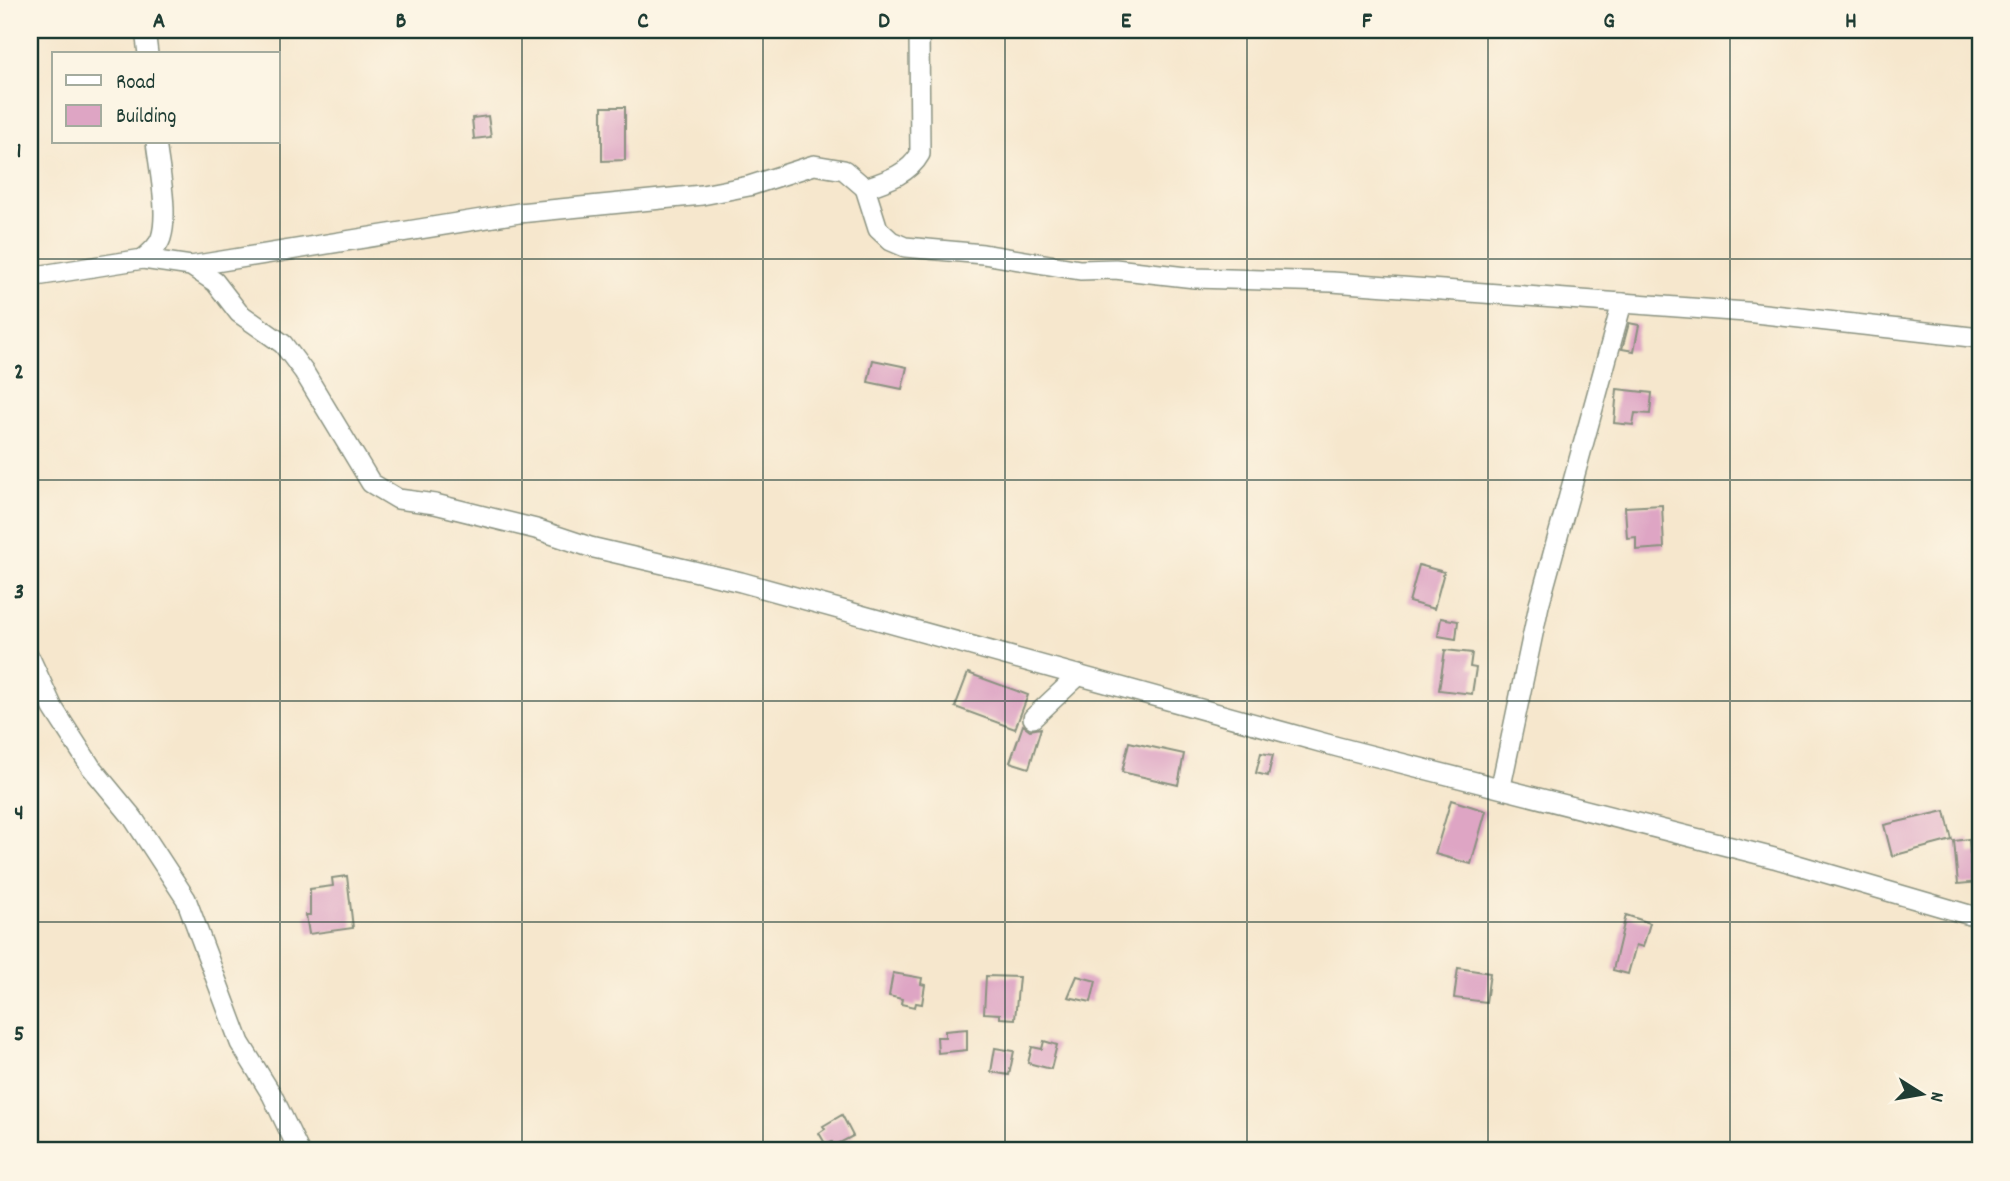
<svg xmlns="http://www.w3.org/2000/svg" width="2010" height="1181" font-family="Dekko,sans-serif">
	<rect width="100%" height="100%" fill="#fcf5e5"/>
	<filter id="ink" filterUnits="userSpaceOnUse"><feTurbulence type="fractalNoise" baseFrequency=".0143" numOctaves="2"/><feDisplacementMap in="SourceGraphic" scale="14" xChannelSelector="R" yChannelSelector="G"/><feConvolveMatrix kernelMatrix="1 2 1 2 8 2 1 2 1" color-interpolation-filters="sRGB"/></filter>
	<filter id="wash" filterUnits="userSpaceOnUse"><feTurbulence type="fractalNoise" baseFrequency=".00686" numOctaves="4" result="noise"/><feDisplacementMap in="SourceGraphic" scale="28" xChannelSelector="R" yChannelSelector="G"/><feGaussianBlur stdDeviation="1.57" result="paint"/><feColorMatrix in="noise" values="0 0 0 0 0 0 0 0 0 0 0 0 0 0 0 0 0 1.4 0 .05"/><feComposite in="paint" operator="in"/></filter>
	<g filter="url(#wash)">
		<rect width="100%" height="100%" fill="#f6e7cd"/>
		<g id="blocks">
			<g fill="#dea5c4">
				<path d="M602,107H625V160L602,161Z"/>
				<path d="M488,116L491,137L474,139L472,118Z"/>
				<path d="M1629,323L1639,325L1634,351L1622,349Z"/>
				<path d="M873,360L907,367L902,389L868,382Z"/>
				<path d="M1617,389L1652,393L1650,414L1635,413L1633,425L1614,423Z"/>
				<path d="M1662,505L1664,548L1636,550V537L1627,538L1625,507Z"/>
				<path d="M1419,565L1444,572L1434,609L1409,602Z"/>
				<path d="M1441,618L1458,621L1456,639L1438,636Z"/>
				<path d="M1445,650L1472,653L1470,667L1476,668L1472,694L1439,690Z"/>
				<path d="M968,673L1028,695L1015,729L955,707Z"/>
				<path d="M1023,725L1030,730L1041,728L1029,768L1010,762Z"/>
				<path d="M1129,742L1184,754L1178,785L1122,772Z"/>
				<path d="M1261,753L1273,755L1268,776L1256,773Z"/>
				<path d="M1451,800L1486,811L1471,864L1435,854Z"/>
				<path d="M1945,811L1952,840L1892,856L1884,825Z"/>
				<path d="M1969,839L1970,854L1980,853V882L1958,884L1954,841Z"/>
				<path d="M347,876L353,928L309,934L306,915H310V889L333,886L332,878Z"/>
				<path d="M1626,915L1650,923L1643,947L1636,945L1628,974L1613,970Z"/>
				<path d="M1458,968L1490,973L1486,1002L1454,998Z"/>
				<path d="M893,973L922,978L921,984L925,985L922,1004L916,1003L915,1007L901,1004L902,999L889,996Z"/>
				<path d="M986,976L1019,977L1015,1019L1000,1018V1014L984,1013Z"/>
				<path d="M1077,976L1096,981L1091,1002L1068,997Z"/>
				<path d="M967,1029V1050L938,1053L937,1037H945V1031Z"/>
				<path d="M1044,1041L1057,1045L1051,1069L1028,1063L1032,1047L1042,1049Z"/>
				<path d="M995,1048L1014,1051L1009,1075L991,1072Z"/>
				<path d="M842,1115L853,1136L834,1146L832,1142L826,1145L819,1133L825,1129L823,1126Z"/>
			</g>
		</g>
	</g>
	<g filter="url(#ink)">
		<use href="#blocks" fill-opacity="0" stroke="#8a9280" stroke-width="2"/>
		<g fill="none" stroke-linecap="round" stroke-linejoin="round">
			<g stroke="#8a9280" stroke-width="22">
				<g id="minor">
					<path d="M145,30L148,54"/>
					<path d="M865,188L878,229L891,241L905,247L983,254L1080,270L1115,269L1195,278L1332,282L1746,312L1980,338"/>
					<path d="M143,259C150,253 158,247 161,238C169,213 159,168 156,142"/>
					<path d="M191,266L519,213L702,195L749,186L814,165L844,170L865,188C886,181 909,174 920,154L919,30"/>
					<path d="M30,277L143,259L191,266L215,282L239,313L283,344L304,372L371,483L398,499L435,504L536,529L590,547L741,582L1338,747L1774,858L1980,918"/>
					<path d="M30,658L53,708L91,767L133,818L186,899L240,1043L272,1095L299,1151"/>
					<path d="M1033,718L1079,675"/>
					<path d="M1501,786L1539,605L1622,303"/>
				</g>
			</g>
			<use href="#minor" stroke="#fff" stroke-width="19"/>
		</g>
	</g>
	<path fill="none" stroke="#1f3d34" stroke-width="2" stroke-opacity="0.55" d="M280,30V1151M522,30V1151M763,30V1151M1005,30V1151M1247,30V1151M1488,30V1151M1730,30V1151M30,259H1980M30,480H1980M30,701H1980M30,922H1980"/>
	<rect width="2010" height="1181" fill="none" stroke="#fcf5e5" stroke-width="77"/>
	<rect x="52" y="52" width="228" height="91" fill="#fcf5e5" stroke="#a4ab9e" stroke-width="2"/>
	<rect x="66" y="75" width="35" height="10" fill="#ffffff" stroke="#a4ab9e" stroke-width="2"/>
	<text x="116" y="88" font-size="21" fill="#1f3d34">Road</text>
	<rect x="66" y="105" width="35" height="21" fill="#dea5c4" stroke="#a4ab9e" stroke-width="2"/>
	<text x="116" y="122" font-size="21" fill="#1f3d34">Building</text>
	<g transform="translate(1922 1094) rotate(101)" stroke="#fcf5e5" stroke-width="5" paint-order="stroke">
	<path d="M0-5L12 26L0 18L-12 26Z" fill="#1f3d34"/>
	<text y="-10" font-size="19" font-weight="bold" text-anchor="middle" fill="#1f3d34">N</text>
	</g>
	<rect x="38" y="38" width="1934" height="1104" fill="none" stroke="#1f3d34" stroke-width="2.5"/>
	<g font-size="23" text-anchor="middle" font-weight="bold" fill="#1f3d34">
		<text x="159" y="27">A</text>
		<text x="401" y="27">B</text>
		<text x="643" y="27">C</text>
		<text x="884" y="27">D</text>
		<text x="1126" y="27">E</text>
		<text x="1367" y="27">F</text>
		<text x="1609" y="27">G</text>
		<text x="1851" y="27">H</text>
		<text x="19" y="157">1</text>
		<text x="19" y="378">2</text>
		<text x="19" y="598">3</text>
		<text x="19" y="819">4</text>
		<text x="19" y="1040">5</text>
	</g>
</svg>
